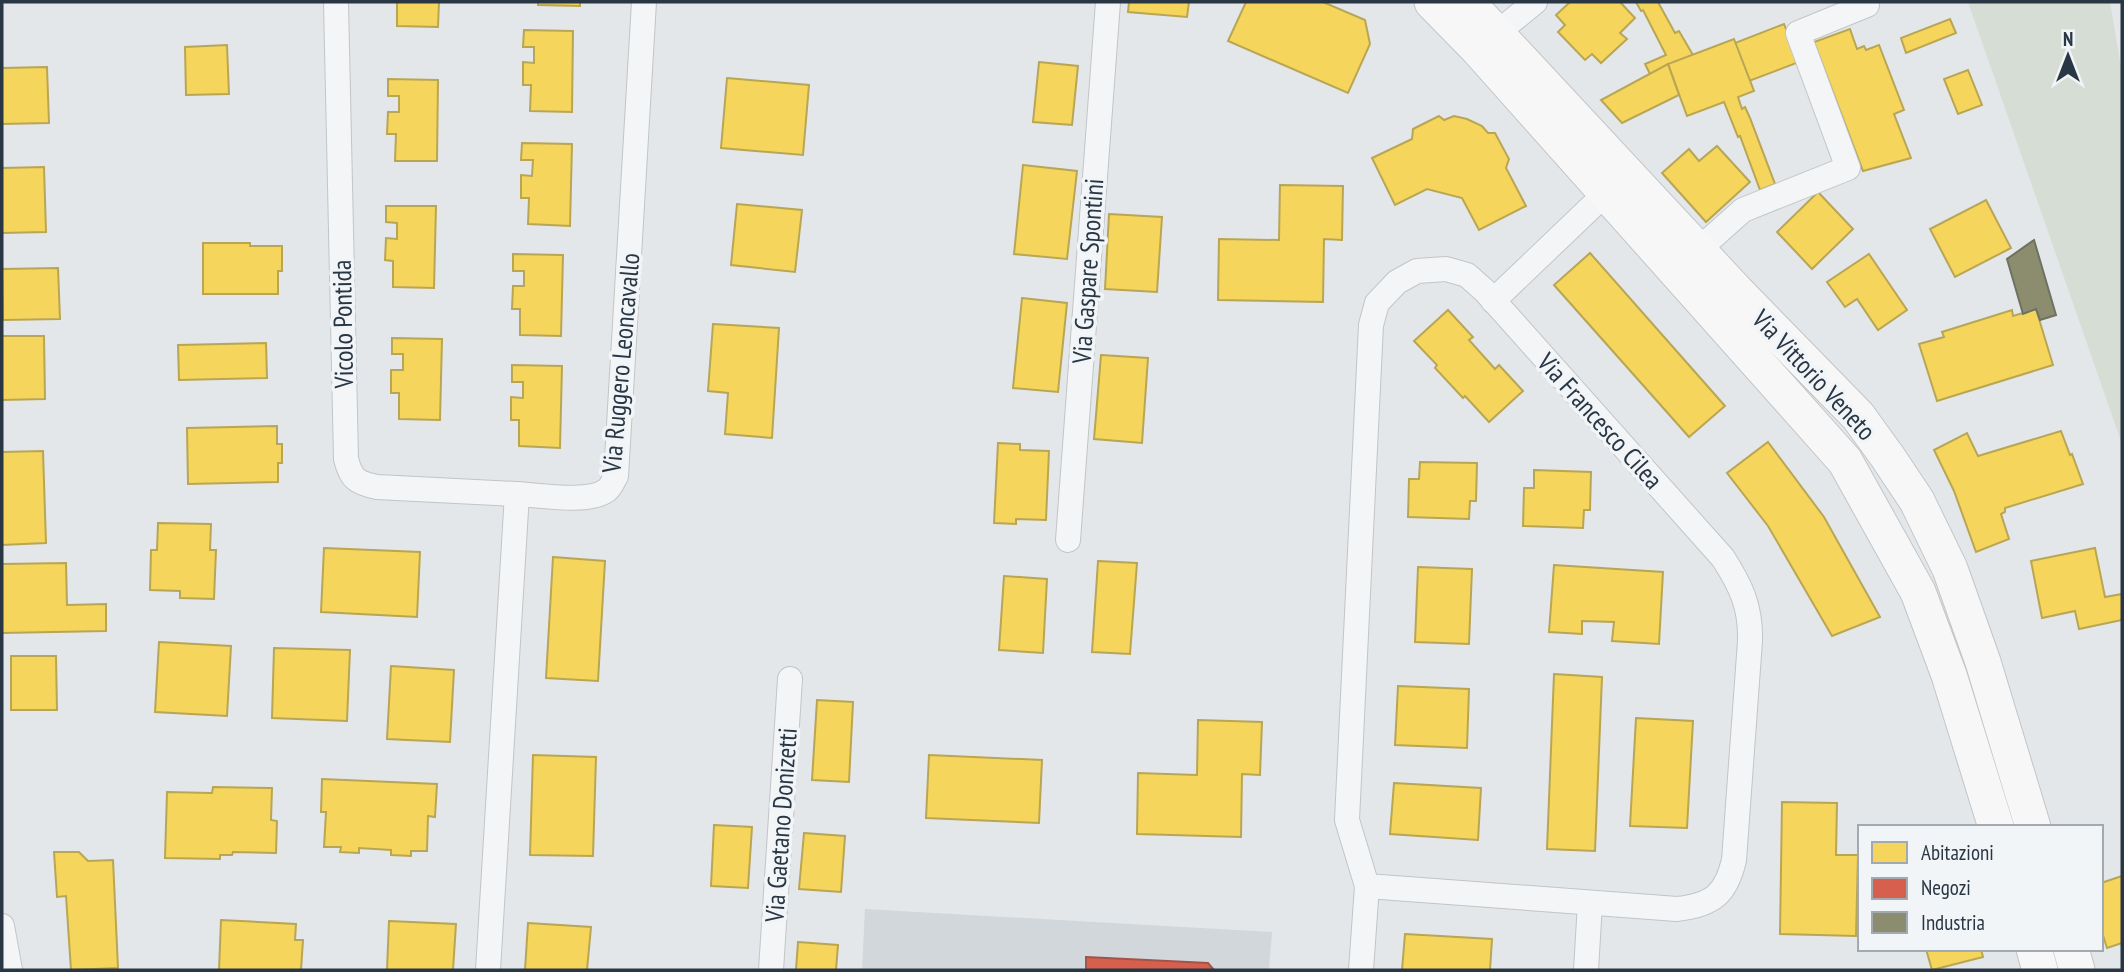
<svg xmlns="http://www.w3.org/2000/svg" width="2124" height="972" font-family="'PT Sans Narrow',sans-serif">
	<rect width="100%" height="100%" fill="#e4e7e9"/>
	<path fill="#d2d7dc" d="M865,909L1272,932L1269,970H862Z"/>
	<path fill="#d6ddd4" d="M1968,2H2110L2122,73V444Z"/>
	<g fill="#f6d55c" stroke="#b8a655" stroke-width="2">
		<path d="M397,2H439L438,27L397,26Z"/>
		<path d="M538,2H580V6L538,5Z"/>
		<path d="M1129,2H1189L1187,17L1128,12Z"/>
		<path d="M1246,2H1323L1365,20L1370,44L1348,93L1228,41Z"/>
		<path d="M1570,2H1620L1635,18L1620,33L1627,39L1601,63L1592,54L1585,60L1558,32L1565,25L1556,15Z"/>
		<path d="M1636,2H1658L1675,33L1679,31L1693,55L1650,74L1645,64L1666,55L1643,10L1641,11Z"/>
		<path d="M1950,19L1956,33L1906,53L1901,38Z"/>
		<path d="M1784,24L1799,62L1749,81L1735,43Z"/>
		<path d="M1850,29L1857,49L1864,46L1866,50L1879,45L1904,110L1894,114L1911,158L1863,171L1814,42Z"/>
		<path d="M524,30L573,31L572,112L530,111L531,85H523V62L534,63V47H523Z"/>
		<path d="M1734,39L1754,91L1738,97L1742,109L1745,107L1750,118L1775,184L1760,190L1740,136L1738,137L1724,102L1687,116L1668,64Z"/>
		<path d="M227,45L229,94L186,95L185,47Z"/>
		<path d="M1039,62L1078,66L1072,125L1033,122Z"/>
		<path d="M1668,64L1679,95L1622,123L1601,100Z"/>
		<path d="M47,67L49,123L2,124V68Z"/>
		<path d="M1968,70L1982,105L1958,114L1944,79Z"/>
		<path d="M727,78L809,85L803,155L721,148Z"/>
		<path d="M388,79L438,80L437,161H395L396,134H387L388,112H399V96H388Z"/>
		<path d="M1439,116L1444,120L1454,116L1467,119L1482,126L1488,133H1495L1509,159L1506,168L1526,206L1479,230L1462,198L1427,189L1395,205L1372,158L1412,139L1413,129Z"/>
		<path d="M522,143L572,144L570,226L528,224L529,198H521V175L532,176L533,160H521Z"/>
		<path d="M1717,146L1750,182L1706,222L1662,173L1689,149L1699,161Z"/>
		<path d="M1023,165L1077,171L1067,259L1014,254Z"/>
		<path d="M44,167L46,232L2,233V168Z"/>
		<path d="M1280,185L1343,186L1342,240L1324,239L1323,302L1218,300L1219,239L1279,240Z"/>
		<path d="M1818,192L1853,229L1812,269L1777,232Z"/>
		<path d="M1986,200L2011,248L1955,277L1930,229Z"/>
		<path d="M737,204L802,210L795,272L731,265Z"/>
		<path d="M386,206H436L434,288L393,287V261L385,260L386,238L397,239V223L386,222Z"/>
		<path d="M1109,214L1162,217L1157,292L1105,289Z"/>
		<path d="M203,243H250V246H282V271H278V294H203Z"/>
		<path d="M1590,253L1725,406L1689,437L1554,285Z"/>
		<path d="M513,254L563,255L561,336L520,335V309H512L513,286H524V271H513Z"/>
		<path d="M1869,254L1907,310L1878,330L1857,299L1845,307L1827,282Z"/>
		<path d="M58,268L60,319L3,320L2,269Z"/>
		<path d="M1022,298L1067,303L1058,392L1013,388Z"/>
		<path d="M2036,309L2053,365L1937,401L1919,344L1944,337L1942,332L2012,310L2013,316Z"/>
		<path d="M1448,310L1473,337L1469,340L1495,369L1499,365L1523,391L1489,422L1465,396L1463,398L1435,368L1437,365L1414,341Z"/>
		<path d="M713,324L779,328L772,438L725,434L728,393L708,391Z"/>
		<path d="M2,336H44L45,399L2,400Z"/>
		<path d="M392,338L442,339L440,420L399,419V393H391V370H403V354H392Z"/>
		<path d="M266,343L267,378L179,380L178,345Z"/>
		<path d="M1101,355L1148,358L1142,443L1094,439Z"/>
		<path d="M512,365L562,366L560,448L519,446V420H511V397L523,398V382H512Z"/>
		<path d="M277,426V444H282V463H278V482L188,484L187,428Z"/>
		<path d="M2061,431L2070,455L2072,454L2083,484L2005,508V512L2001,514L2009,539L1976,552L1954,491L1934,450L1967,433L1978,456Z"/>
		<path d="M1768,442L1824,517L1880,617L1832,636L1768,526L1727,473Z"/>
		<path d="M998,443L1020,444V450L1049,451L1046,520L1016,519V524L994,523Z"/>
		<path d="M43,451L46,543L2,545V452Z"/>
		<path d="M1420,462L1477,463L1476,501H1470L1469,519L1408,517L1409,479H1419Z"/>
		<path d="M1534,470L1591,472L1590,510H1584L1583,528L1523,526L1524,488H1534Z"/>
		<path d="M158,523L211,524L210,550H216L214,599L180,598V591L150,590L151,550H157Z"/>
		<path d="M324,548L420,552L417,617L321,612Z"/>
		<path d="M2095,548L2105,597L2122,594V620L2079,629L2075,611L2042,618L2031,561Z"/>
		<path d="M553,557L605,561L598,681L546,678Z"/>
		<path d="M1098,561L1137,563L1130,654L1092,652Z"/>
		<path d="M66,563L67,605L106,604V631L2,633V564Z"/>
		<path d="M1554,565L1663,572L1659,644L1612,641L1614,622L1582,621V634L1549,632Z"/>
		<path d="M1418,567L1472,569L1469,644L1415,642Z"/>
		<path d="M1004,576L1047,579L1043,653L999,650Z"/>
		<path d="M159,642L231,646L227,716L155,712Z"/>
		<path d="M274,648L350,650L347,721L272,718Z"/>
		<path d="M11,656H56L57,710H11Z"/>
		<path d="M391,666L454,670L450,742L387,739Z"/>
		<path d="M1554,674L1602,677L1595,851L1547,849Z"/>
		<path d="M1398,686L1469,689L1467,748L1395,745Z"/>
		<path d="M817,700L853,702L849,782L812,780Z"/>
		<path d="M1636,718L1693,721L1687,828L1630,826Z"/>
		<path d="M1198,720L1262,722L1260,775L1242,774L1241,837L1137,834L1138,773L1197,775Z"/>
		<path d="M533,755L596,757L593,856L530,855Z"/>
		<path d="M929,755L1042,760L1039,823L926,818Z"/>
		<path d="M322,779L437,784L435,817L428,816L427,851H411V856L391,855V850L359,848V853L340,852L341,847H324L326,812H321Z"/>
		<path d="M1394,783L1481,788L1478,840L1390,834Z"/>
		<path d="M213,787L272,788L271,820L277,821L276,853L233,852L232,855H220V859L165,858L167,792L212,793Z"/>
		<path d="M1782,802L1837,803L1836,855H1858L1856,936L1780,934Z"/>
		<path d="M714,825L752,827L748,888L711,886Z"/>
		<path d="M804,833L845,836L841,892L799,889Z"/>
		<path d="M54,852H79L88,861L113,860L118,968L71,970L66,896L57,897Z"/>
		<path d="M2122,876V943L2107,948L2101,929V883Z"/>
		<path d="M221,920L296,924L295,940H303L301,970H219Z"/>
		<path d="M389,921L456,924L453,970H387Z"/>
		<path d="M528,923L591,927L587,970H525Z"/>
		<path d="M1405,934L1492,939L1490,970H1402Z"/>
		<path d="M798,942L838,945L836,970H796Z"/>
		<path d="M1926,949H1981L1983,957L1932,970Z"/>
	</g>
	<path fill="#d6604d" stroke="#a2544a" stroke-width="2" d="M1086,957L1208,963L1214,970H1086Z"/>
	<path fill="#8c8c6e" stroke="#6e7261" stroke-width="2" d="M2034,240L2056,315L2040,320L2036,309L2023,314L2007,259Z"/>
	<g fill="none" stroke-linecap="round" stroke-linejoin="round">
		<g stroke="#c2c5c7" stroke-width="26">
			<g id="street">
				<path d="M336,2L346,459C351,479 357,483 377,487L517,494"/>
				<path d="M1486,42L1535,2"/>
				<path d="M1688,259L1743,210L1848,168L1798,33L1867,5"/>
				<path d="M1446,269L1467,275L1485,291L1723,558C1741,586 1751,607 1750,641L1734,860C1726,894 1713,905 1677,909L1367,886L1347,820L1371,325L1377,303L1397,282L1417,271Z"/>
				<path d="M1493,301L1606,193"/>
				<path d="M1068,540L1108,2"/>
				<path d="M2,926L10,970"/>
				<path d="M488,970L517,494C539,495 589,504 607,490C611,487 613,481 616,476L644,2"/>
				<path d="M771,970L790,679"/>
				<path d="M1361,970L1367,886"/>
				<path d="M1586,970L1590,903"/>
			</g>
		</g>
		<g stroke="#c2c5c7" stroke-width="37">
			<g id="secondary">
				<path d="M1432,2L1478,49L1845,461L1918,592L1949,675L1996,827"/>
				<path d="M1467,2L1737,292L1858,416L1887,456L1917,501L1950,569L1983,662L2033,827"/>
				<path d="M2034,949L2040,970"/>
				<path d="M2071,949L2077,970"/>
			</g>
		</g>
		<use href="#street" stroke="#f3f5f6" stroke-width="24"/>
		<use href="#secondary" stroke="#f7f7f7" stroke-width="35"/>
	</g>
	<g text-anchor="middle" stroke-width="7" stroke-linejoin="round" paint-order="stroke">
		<g font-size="26" fill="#293744" stroke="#f2f5f8">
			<text transform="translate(1088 271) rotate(-86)" y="9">Via Gaspare Spontini</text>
			<text transform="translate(343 324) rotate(-91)" y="9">Vicolo Pontida</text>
			<text transform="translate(621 363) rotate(-85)" y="9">Via Ruggero Leoncavallo</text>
			<text transform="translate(1814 375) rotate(47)" y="9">Via Vittorio Veneto</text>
			<text transform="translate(1600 421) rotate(48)" y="9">Via Francesco Cilea</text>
			<text transform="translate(781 825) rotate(-86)" y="9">Via Gaetano Donizetti</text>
		</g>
	</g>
	<rect width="2124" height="972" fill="none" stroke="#293744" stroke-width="7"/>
	<rect x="1858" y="825" width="245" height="126" fill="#f2f5f8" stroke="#a2a9b0" stroke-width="2"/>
	<rect x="1872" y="842" width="35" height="21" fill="#f6d55c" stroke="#a2a9b0" stroke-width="2"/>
	<text x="1921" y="860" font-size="21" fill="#293744">Abitazioni</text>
	<rect x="1872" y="878" width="35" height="21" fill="#d6604d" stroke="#a2a9b0" stroke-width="2"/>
	<text x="1921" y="895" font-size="21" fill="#293744">Negozi</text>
	<rect x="1872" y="912" width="35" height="21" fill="#8c8c6e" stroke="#a2a9b0" stroke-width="2"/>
	<text x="1921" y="930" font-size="21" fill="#293744">Industria</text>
	<g transform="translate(2068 56)" stroke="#f2f5f8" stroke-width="5" paint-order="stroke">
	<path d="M0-5L12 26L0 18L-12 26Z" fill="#293744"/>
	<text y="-10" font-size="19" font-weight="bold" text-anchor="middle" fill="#293744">N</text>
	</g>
</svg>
